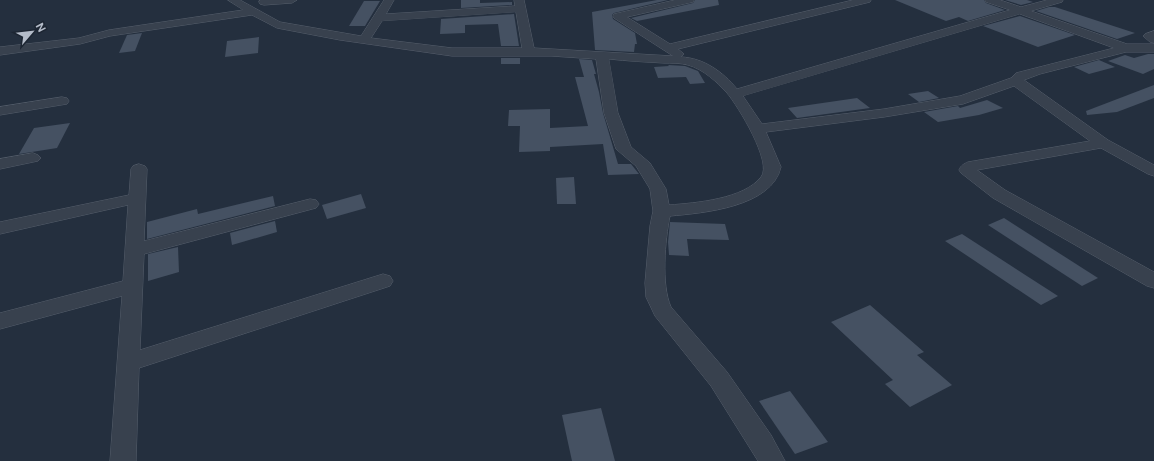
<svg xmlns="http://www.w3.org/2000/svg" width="1154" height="461" font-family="'Public Sans',sans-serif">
	<rect width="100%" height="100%" fill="#242f3e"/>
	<g fill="#455162">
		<path d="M461,0H480V3L512,2V5L461,8Z"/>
		<path d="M657,0H668L614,13L612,15L613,19L635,33L637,44H635L634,52L595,50L592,12Z"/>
		<path d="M695,0H718L719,5L637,21L631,18L693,3Z"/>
		<path d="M895,0H984L986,3L1005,10L968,21L959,17L946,21Z"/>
		<path d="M1005,0H1027L1033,2L1021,5Z"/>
		<path d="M364,1H380L365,26H349Z"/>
		<path d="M1049,7H1055L1135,33L1117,39L1036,11Z"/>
		<path d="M514,14L519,46H501L498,24L465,25V33L440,34L441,19Z"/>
		<path d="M1020,16L1075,35L1038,47L983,26Z"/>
		<path d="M142,33L135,51L119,53L127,35Z"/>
		<path d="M259,37L258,53L225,57L227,41Z"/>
		<path d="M1148,54H1154V69L1143,74L1108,61L1125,55L1134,58Z"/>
		<rect x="501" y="58" width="19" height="6"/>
		<path d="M579,59L592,60L596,74H594L599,92L603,113L618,164H631L639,174L608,175L603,144L550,147V151L519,152L520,126H508L509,110L550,109V128L588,126L575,77H584Z"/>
		<path d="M1099,60L1115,67L1089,74L1074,67Z"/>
		<path d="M668,65L685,66L698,71L705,83L690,84L686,77L658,78L654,67L669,66Z"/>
		<path d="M1154,85V98L1117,112L1087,115L1086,111Z"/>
		<path d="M928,91L939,98L919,102L908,94Z"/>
		<path d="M857,98L870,108L797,118L788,108Z"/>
		<path d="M987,100L1003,108L979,115L938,122L924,112L958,106L960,108Z"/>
		<path d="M70,123L57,148L19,154L34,128Z"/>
		<path d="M574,177L576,204H557L556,178Z"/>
		<path d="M361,194L366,208L327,219L322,205Z"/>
		<path d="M273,196L275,206L147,239V222L197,209L198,214Z"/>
		<path d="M1004,218L1098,278L1082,286L988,225Z"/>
		<path d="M275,221L277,232L232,245L230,233Z"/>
		<path d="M670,222L725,224L729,240L687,239L689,256L669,255L668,242Z"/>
		<path d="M962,234L1058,296L1041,305L945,241Z"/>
		<path d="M178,247L179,272L148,281V254Z"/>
		<path d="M870,305L924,352L917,355L952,385L910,407L885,384L893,380L831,322Z"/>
		<path d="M790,391L828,442L795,454L759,401Z"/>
		<path d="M601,408L615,461H572L562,415Z"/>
	</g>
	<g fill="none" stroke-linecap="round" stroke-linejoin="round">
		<g stroke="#565f6c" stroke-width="1">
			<g id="minor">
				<path d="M228,0H240L280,22L361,36L384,0H394L386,14L515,6L514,0H524L534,48L673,56L614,18L613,16L614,14L675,0H694L693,2L627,17L670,44L853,0H871L870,2L678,49L684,54L681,57C704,58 723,72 737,89L1010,10L986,2L985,0H1000L1021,7L1047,0H1063L1062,2L1031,11L1127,44H1154V52H1126L1040,74L1024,80L1108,140L1154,165V176L1148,174L1101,148L977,170L1005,190L1154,272V288L1147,286L993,198L961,173L959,170C961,165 964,164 968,162L1090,141L1014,86L963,104L884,117L766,132L781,167C772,207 704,213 670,216C665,240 661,285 671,307L727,372L771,435L785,461H758L711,386L655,316L646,297L645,283L650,226L653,211L650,189L636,166L616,149L604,113L596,59L551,56H452L340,40L277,28L252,15L110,36L80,44L0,55V47L79,38L109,30L243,10ZM516,12L522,48H452L371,38L382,21ZM1020,14L1114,48L1016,73L1011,78L960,96L884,109L762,124L743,96ZM609,59C627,61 645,62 664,63C671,63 681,63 688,65C703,69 717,82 727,93C738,106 773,163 761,177C744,199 696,203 669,205L666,189L650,163L631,147L618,113Z"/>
				<path d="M260,0H297L292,3L264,5L260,4L259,2Z"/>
				<path d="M1154,31V43L1150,42L1143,36L1145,34Z"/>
				<path d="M62,97L67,98L69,101L67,104L0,115V107Z"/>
				<path d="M33,153L38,155L41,158L38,161L0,169V159Z"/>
				<path d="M139,164L145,166L147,169L144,241L310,199L316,200L319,204L316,208L144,254L140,350L383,274L390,276L393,281L390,286L139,368L136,461H110L122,296L0,329V313L123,281L128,205L0,234V222L129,195L131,169L133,166Z"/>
			</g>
		</g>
		<use href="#minor" fill="#38414e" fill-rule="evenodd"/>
	</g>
	<g transform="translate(32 32) rotate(62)" stroke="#1d2633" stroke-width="3" paint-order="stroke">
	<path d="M0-3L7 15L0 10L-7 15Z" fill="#b4bcc9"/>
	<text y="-6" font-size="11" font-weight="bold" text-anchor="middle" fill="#b4bcc9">N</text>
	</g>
</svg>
